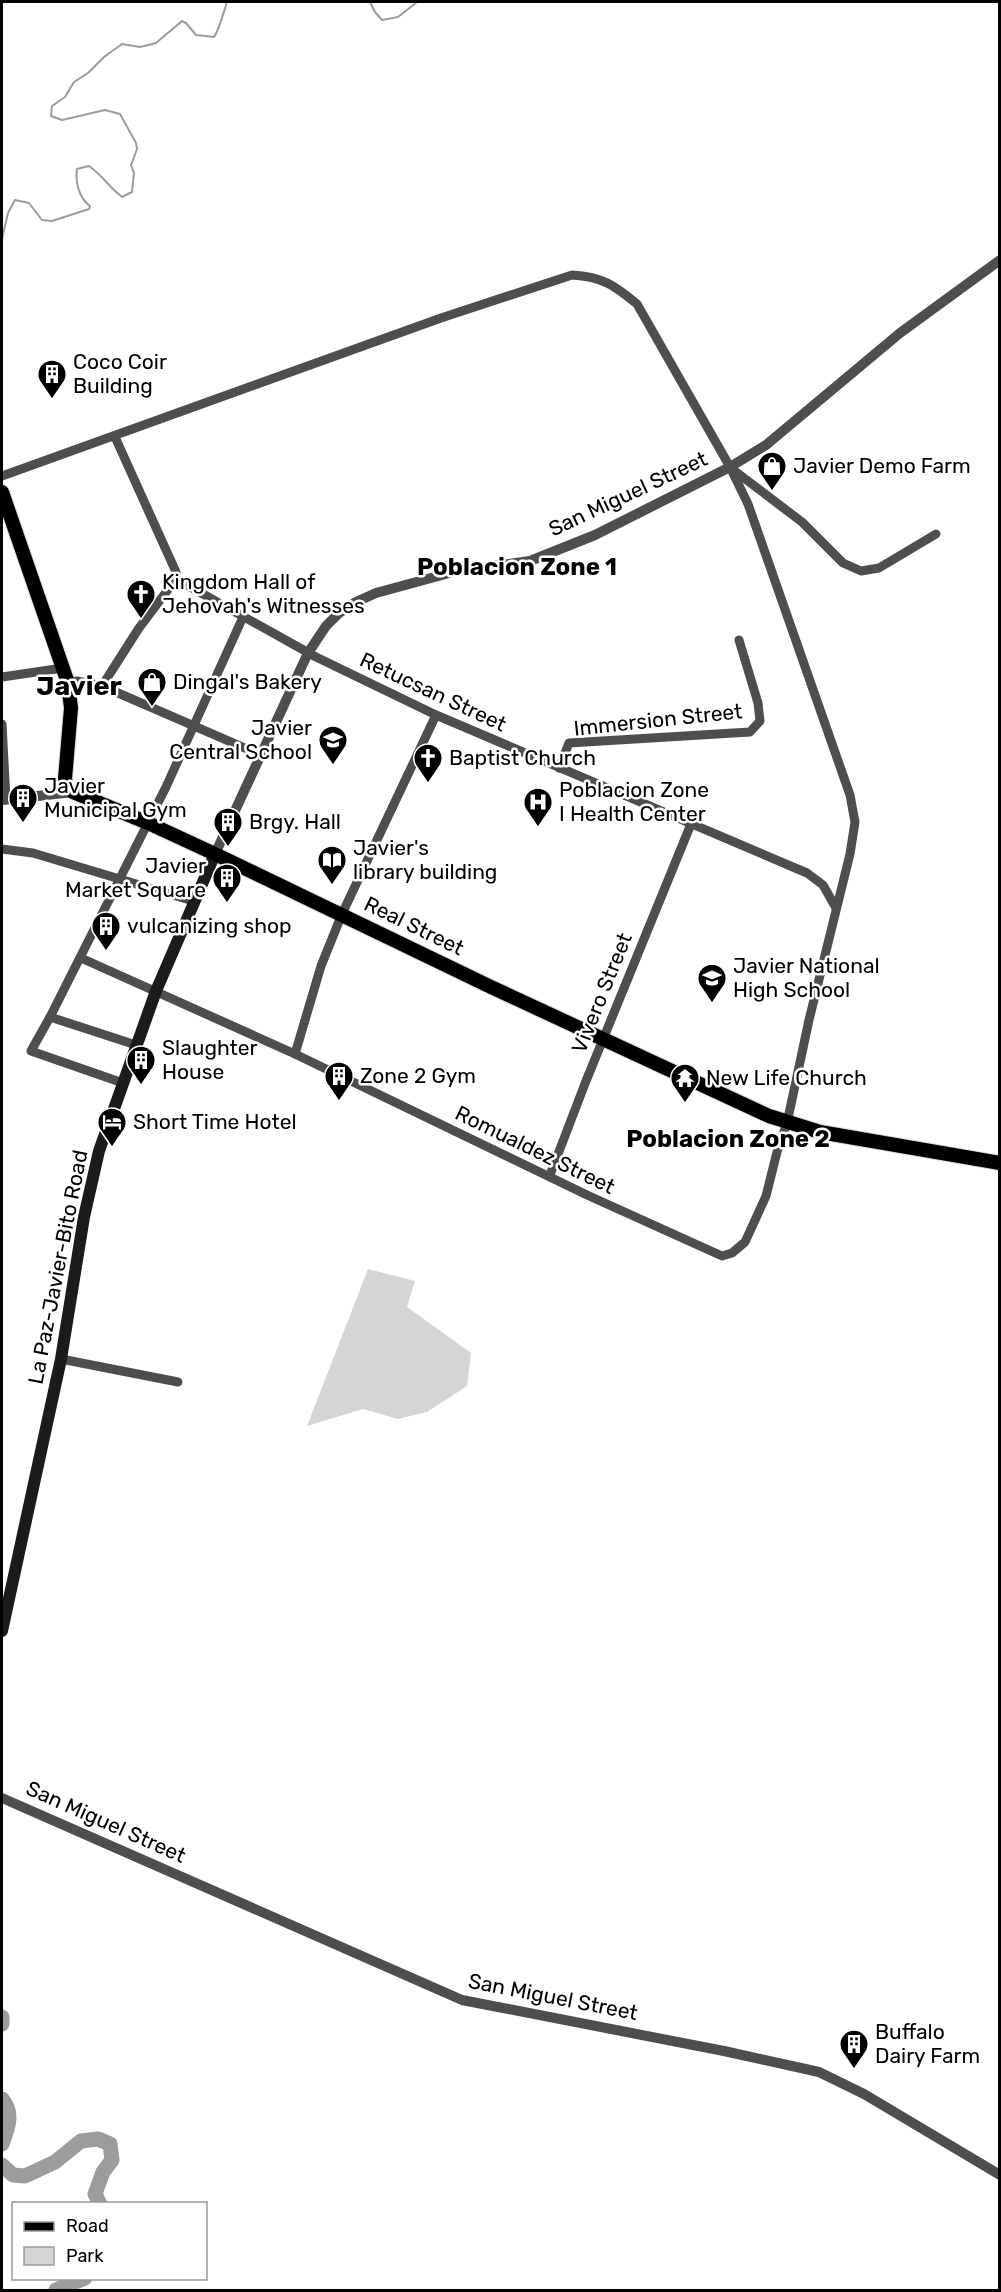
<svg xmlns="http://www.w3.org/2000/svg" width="1001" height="2292" font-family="Rubik,sans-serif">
	<rect width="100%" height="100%" fill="#fff"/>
	<path fill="#d5d5d5" d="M368,1269L415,1281L407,1307L471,1353L467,1386L427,1412L398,1419L363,1409L307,1426Z"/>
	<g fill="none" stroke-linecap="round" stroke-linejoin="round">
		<g stroke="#9c9c9c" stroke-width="2">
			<path d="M370,2L375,12L382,20L398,17L417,2"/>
			<path d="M2,239L8,213L15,200L29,203L42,220L52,221L89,209L90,206C79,198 75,182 77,169L89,166C102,175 109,187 122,197L132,192L134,173L131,165L137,149L136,143L120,114L105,110L62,120L51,116L52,106L65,97L74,82L88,73L104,57L122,44L140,47L156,43L182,21L186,23L196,35L214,37C219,30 224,11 227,2"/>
		</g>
		<g stroke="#9c9c9c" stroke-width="15">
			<path d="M2,2017V2024"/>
			<path d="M2,2099C14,2113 8,2128 2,2144"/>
			<path d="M2,2165L13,2175L25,2176L55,2162L81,2141L98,2139L110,2144L112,2160L103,2172L95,2194L100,2204"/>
			<path d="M56,2290L85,2278"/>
		</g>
		<g stroke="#dbdbdb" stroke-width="16">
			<path id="primary" d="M2,492L68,683L71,708L65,779L67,787L73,792L148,823L215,854L491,987L769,1116L820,1132L1000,1163"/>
		</g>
		<g stroke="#4e4e4e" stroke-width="9">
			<path d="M732,469L802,522L843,563L861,571L879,568L936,534"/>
			<path d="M2,476L441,318L572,275C603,277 614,285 637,304L730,467L748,504L850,795L855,822L850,854L809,1020L787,1123L777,1152L766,1196L745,1242L732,1253L722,1256L587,1195L295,1054L81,958"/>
			<path d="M176,579L316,657L436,715L807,873L823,885L836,908"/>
			<path d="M2,677L63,668"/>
			<path d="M68,683L77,681L102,686L261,755"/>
			<path d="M102,686L139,628L176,579V572L115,437"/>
			<path d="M2,724L6,800"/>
			<path d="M559,768L569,743L750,732L760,721L758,703L739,640"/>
			<path d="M2,849L33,853L193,901"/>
			<path d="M50,1017L136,1045"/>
			<path d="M295,1054L321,966L342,914L436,715"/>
			<path d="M123,1083L31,1051L50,1017L166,787L243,617"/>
			<path d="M550,1175L586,1081L691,824"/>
			<path d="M61,1359L178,1382"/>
		</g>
		<g stroke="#4e4e4e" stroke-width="10">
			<path d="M2,800L73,792"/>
			<path d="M215,854L308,653L326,626L339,613L356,602L376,593L453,572L530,561L595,535L730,467L766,445L900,333L1000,260"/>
			<path d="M2,1798L462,2000L724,2051L819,2072L864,2094L1000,2175"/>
		</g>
		<path stroke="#1b1b1b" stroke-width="12" d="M2,1631L61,1359L84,1217L99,1151L156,991L215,854"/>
		<use href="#primary" stroke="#000" stroke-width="14"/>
	</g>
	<defs>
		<g id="building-pin" transform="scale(1.5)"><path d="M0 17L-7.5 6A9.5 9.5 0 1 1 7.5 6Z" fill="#000" stroke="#fff"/><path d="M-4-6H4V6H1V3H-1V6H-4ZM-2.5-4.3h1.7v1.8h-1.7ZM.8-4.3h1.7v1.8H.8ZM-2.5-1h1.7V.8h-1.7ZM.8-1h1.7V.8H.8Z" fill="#fff"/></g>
		<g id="shop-pin" transform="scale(1.5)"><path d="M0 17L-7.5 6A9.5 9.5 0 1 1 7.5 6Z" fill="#000" stroke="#fff"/><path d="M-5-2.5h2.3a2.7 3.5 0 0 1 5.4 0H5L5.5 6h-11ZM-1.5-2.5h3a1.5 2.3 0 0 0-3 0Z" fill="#fff"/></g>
		<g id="church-pin" transform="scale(1.5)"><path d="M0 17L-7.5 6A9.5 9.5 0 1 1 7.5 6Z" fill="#000" stroke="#fff"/><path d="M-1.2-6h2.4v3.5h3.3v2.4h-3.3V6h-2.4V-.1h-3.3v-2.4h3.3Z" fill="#fff"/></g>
		<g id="school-pin" transform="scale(1.5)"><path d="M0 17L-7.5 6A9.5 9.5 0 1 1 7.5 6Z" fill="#000" stroke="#fff"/><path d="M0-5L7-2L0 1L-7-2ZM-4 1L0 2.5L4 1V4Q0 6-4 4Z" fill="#fff"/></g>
		<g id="hospital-pin" transform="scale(1.5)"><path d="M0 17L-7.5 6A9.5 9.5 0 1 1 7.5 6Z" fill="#000" stroke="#fff"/><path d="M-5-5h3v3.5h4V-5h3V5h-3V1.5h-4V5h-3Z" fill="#fff"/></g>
		<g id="library-pin" transform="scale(1.5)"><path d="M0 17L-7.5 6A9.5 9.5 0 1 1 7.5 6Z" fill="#000" stroke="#fff"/><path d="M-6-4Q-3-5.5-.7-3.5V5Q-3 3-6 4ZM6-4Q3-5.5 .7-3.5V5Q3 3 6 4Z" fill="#fff"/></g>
		<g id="temple-pin" transform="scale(1.5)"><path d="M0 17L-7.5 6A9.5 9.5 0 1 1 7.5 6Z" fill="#000" stroke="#fff"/><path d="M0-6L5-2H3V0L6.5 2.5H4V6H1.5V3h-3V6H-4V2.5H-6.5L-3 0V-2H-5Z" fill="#fff"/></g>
		<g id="hotel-pin" transform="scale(1.5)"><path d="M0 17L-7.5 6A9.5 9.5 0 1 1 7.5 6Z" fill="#000" stroke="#fff"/><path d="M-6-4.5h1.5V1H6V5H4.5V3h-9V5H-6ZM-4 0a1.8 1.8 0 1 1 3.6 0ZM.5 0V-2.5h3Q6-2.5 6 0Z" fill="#fff"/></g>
	</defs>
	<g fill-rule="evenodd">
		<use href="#building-pin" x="52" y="374"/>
		<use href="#shop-pin" x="772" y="466"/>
		<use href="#church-pin" x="141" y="594"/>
		<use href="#shop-pin" x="152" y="682"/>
		<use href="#school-pin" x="333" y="740"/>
		<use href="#church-pin" x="428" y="758"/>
		<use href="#building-pin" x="23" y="798"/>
		<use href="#hospital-pin" x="538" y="802"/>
		<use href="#building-pin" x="228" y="822"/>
		<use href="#library-pin" x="332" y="860"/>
		<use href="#building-pin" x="227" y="878"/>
		<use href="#building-pin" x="106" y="926"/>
		<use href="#school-pin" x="712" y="978"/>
		<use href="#building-pin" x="141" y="1060"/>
		<use href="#building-pin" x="339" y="1076"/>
		<use href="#temple-pin" x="685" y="1078"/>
		<use href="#hotel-pin" x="112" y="1122"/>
		<use href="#building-pin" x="854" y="2044"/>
	</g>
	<g text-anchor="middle" stroke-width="5" stroke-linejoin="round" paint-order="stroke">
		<g font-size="21" fill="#000" stroke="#fff" text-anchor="start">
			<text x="73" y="369">Coco Coir<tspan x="73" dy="24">Building</tspan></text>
			<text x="793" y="473">Javier Demo Farm</text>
			<text x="162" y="589">Kingdom Hall of<tspan x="162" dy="24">Jehovah's Witnesses</tspan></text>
			<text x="173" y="689">Dingal's Bakery</text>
			<text x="312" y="735" text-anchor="end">Javier<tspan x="312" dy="24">Central School</tspan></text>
			<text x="449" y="765">Baptist Church</text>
			<text x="44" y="793">Javier<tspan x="44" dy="24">Municipal Gym</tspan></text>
			<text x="559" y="797">Poblacion Zone<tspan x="559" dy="24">I Health Center</tspan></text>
			<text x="249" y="829">Brgy. Hall</text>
			<text x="353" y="855">Javier's<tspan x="353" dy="24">library building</tspan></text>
			<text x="206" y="873" text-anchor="end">Javier<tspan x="206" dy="24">Market Square</tspan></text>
			<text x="127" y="933">vulcanizing shop</text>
			<text x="733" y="973">Javier National<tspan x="733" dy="24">High School</tspan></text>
			<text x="162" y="1055">Slaughter<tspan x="162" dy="24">House</tspan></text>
			<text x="360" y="1083">Zone 2 Gym</text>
			<text x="706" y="1085">New Life Church</text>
			<text x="133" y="1129">Short Time Hotel</text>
			<text x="875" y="2039">Buffalo<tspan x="875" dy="24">Dairy Farm</tspan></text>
		</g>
		<g font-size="21" fill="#000" stroke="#fff">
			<text transform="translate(628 494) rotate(-25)" y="7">San Miguel Street</text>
			<text transform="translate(433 692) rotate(25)" y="7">Retucsan Street</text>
			<text transform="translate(658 720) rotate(-6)" y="7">Immersion Street</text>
			<text transform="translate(414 926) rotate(26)" y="7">Real Street</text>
			<text transform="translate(602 993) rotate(-68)" y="7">Vivero Street</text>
			<text transform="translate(535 1150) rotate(26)" y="7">Romualdez Street</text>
			<text transform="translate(58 1267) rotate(-79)" y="7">La Paz-Javier-Bito Road</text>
			<text transform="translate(106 1822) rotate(24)" y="7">San Miguel Street</text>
			<text transform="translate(553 1997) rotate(11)" y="7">San Miguel Street</text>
		</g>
		<g font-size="24" font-weight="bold" fill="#000" stroke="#fff">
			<text x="517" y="575">Poblacion Zone 1</text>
			<text x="728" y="1147">Poblacion Zone 2</text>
		</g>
		<g font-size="27" font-weight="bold" fill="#000" stroke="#fff">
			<text x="79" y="695">Javier</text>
		</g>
	</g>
	<rect width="1001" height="2292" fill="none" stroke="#000000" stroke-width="6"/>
	<rect x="12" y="2202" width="195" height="78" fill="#ffffff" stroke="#999999" stroke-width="1.5"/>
	<rect x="24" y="2222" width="30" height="9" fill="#000000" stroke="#999999" stroke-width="1.5"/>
	<text x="66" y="2232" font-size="18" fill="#000000">Road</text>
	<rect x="24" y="2247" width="30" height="18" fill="#d5d5d5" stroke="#999999" stroke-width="1.5"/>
	<text x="66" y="2262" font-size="18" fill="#000000">Park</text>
</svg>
